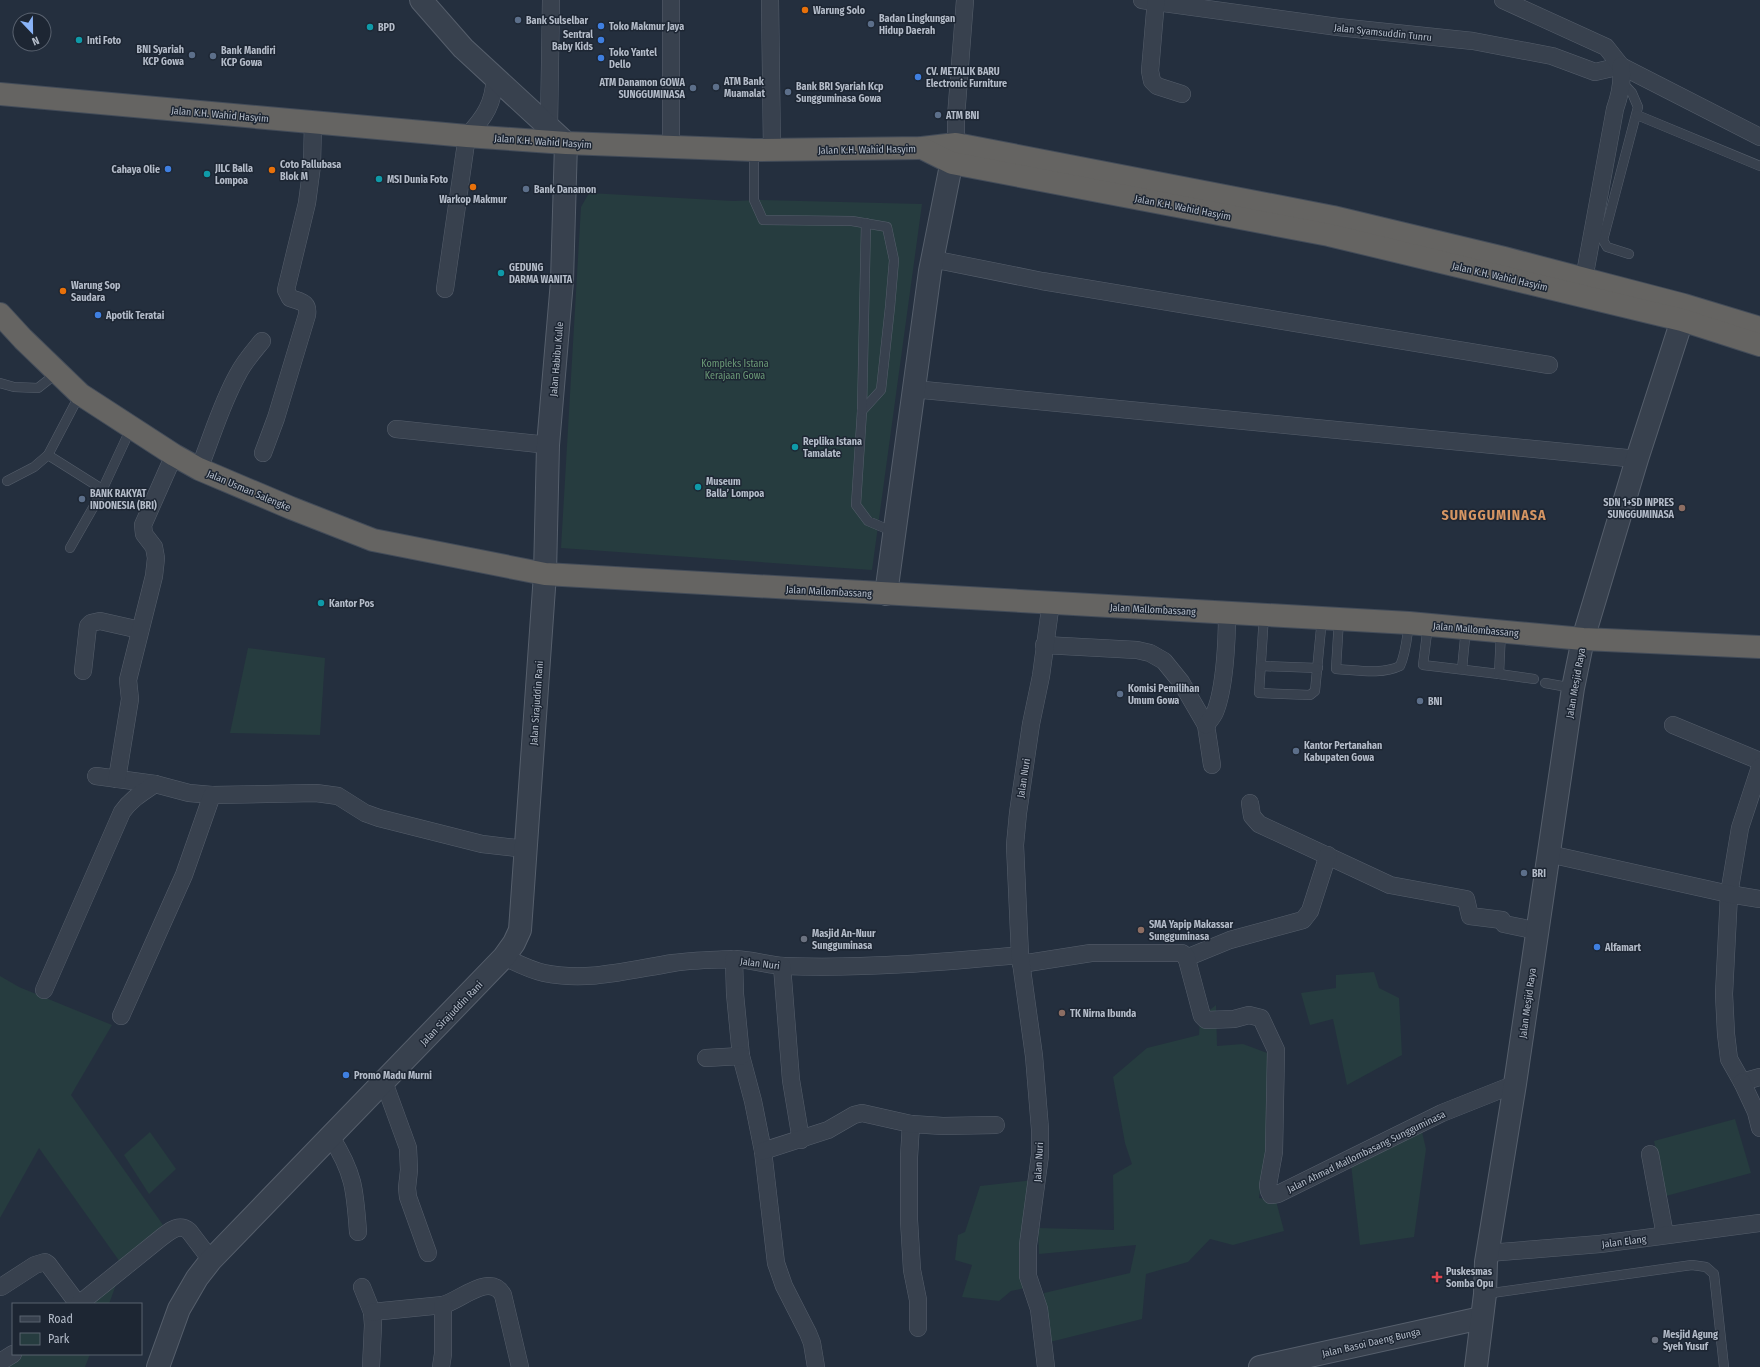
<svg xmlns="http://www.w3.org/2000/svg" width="1760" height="1367" font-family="'Fira Sans Condensed',sans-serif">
	<rect width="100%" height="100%" fill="#242f3e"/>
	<g fill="#263c3f">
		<path d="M589,193L733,201L760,200L922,204L872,570L561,548L581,207Z"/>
		<path d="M248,648L325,658L320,735L230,733Z"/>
		<path d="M1374,972L1379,988L1399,998L1402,1055L1347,1085L1333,1019L1310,1025L1301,993L1336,988V975Z"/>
		<path d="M0,976L19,987L112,1025L71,1095L163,1225L120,1262L39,1148L0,1218Z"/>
		<path d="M1216,1005L1217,1046L1243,1044L1270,1054L1269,1130L1259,1198L1276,1201L1284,1231L1233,1245L1210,1239L1188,1262L1146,1274L1142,1319L1050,1342L1044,1293L1130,1273L1136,1245L1039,1254L1038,1228L1114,1230L1113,1175L1132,1164L1125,1143L1113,1077L1147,1048L1199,1035L1200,1018Z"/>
		<path d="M1735,1119L1751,1173L1666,1196L1654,1141Z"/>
		<path d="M150,1132L176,1169L149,1194L124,1155Z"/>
		<path d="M1422,1132L1426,1149L1414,1237L1360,1245L1351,1164Z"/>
		<path d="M1034,1180L1025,1288L1011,1291L999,1301L962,1297L972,1265L955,1260L958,1235L965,1232L980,1186Z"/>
		<path d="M117,1282L109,1304H86Z"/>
		<path d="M16,1354H90L85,1367H0Z"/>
	</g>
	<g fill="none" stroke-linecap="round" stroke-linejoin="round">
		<g stroke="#565f6c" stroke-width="10">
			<g id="service">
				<path d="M1621,81L1632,93L1638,107L1603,240L1607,247L1629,254"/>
				<path d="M1637,115L1760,166"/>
				<path d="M754,150V200L763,220L852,221L887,227L894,260L890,307L881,390L862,411L856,505L868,521L894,532"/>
				<path d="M0,383L14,387L38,388L57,373"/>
				<path d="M862,411L866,223"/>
				<path d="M48,455L102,489"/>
				<path d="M7,481L34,467L48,455L80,394"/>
				<path d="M70,548L98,499L131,428"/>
				<path d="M1264,615L1259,693L1310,695L1315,691L1322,618"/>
				<path d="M1339,619L1336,669C1357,670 1381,675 1400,666C1406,653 1407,637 1409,623"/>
				<path d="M1428,625L1423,665L1499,674L1501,632"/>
				<path d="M1261,666L1318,668"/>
				<path d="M1462,669L1466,628"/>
				<path d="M1499,674L1534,679"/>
				<path d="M1545,683L1573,688"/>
				<path d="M1485,1294L1692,1265L1706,1267L1714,1274L1724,1367"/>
			</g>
		</g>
		<g stroke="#565f6c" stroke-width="18">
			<g id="minor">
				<path d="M770,0L772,150"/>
				<path d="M1142,0L1338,27L1473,41L1552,56L1595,72L1621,66"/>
				<path d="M1156,0L1150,71L1152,81L1157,86L1182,94"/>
				<path d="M1503,0L1606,47L1621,66L1760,137"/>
				<path d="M549,126L551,0"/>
				<path d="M956,144V117L965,0"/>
				<path d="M671,147V0"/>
				<path d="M932,259L1042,281L1549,365"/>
				<path d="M1584,279L1615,109C1620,95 1623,81 1621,66"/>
				<path d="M445,289L467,136C485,117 494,103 495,76"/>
				<path d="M913,389L1637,459"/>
				<path d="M396,429L548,445"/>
				<path d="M263,453L276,418L307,315C309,302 301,302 290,298L286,290L307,203L312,165L313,122"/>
				<path d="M199,469C212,437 221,404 238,374C244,362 253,352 262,341"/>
				<path d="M1044,645L1137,650L1150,653L1164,661L1181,682L1206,725L1212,765"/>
				<path d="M83,671L88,626L91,623L100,621L140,630"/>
				<path d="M1206,725C1209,721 1213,717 1215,712C1225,688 1227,639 1227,613"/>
				<path d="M1673,725L1760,761"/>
				<path d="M1760,767L1740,828L1729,894L1724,994L1726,1034L1729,1059L1742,1082L1760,1077"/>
				<path d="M96,776L155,784"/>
				<path d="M117,779L130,699L128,680L154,576L156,558L154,547L144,534L143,525L174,455"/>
				<path d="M1250,803L1252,816L1259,824L1390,885L1466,899L1470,916L1502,920L1504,924L1538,931"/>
				<path d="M1549,854L1729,894L1760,899"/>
				<path d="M504,957C517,963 530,970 544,973C588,982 629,970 673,963C692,960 713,960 733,959C750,959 767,965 784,966C863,969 942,962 1020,955"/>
				<path d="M1186,958L1230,940L1303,920L1310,911L1328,855"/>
				<path d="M734,959L735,994L741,1056L753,1101L763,1151L776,1263L784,1286L808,1333L812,1343L816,1367"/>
				<path d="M1021,964L1091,953H1182L1186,956L1202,1016L1206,1020L1234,1019L1249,1015L1261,1018L1276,1050L1274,1152L1268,1185L1269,1191L1271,1195L1278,1194L1442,1113L1515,1084"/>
				<path d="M782,966L791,1080L801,1140"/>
				<path d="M44,990L122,812C131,799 142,793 155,784L189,793L212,795"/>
				<path d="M121,1016L184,875L212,795L316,793L338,796L365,813L379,818L482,844L525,849"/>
				<path d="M706,1058L741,1056"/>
				<path d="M384,1082L408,1148L409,1170L407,1188L408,1197L428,1253"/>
				<path d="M1742,1082L1756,1112L1760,1128"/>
				<path d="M911,1124L909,1157V1220L912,1270L918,1300V1328"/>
				<path d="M331,1137C354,1173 355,1190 358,1232"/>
				<path d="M763,1151L828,1130L854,1115L862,1113L911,1124L943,1126L996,1125"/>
				<path d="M1650,1154L1665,1235"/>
				<path d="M1488,1253L1600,1244L1760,1223"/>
				<path d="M1,1287L35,1265L45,1262L48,1264L78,1304"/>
				<path d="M362,1287L372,1312L373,1325L371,1367"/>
				<path d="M79,1304L162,1237C170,1231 179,1223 189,1231L211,1260"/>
				<path d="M372,1312L443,1305C461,1300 490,1272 503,1295L520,1367"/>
				<path d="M0,1362L13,1354"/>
				<path d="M441,1367L443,1354V1305"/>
				<path d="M1046,1367L1039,1309L1028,1276V1245L1040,1155V1129L1034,1056L1020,955L1015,845L1018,813L1031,724L1041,676L1051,602"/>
			</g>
		</g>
		<g stroke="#565f6c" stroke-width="24">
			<g id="tertiary">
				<path d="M886,594L930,271L955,145"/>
				<path d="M158,1367L179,1309L197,1278L211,1260L504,957L514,943L520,930L545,574L548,445L562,281L566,143L463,48L421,0"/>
				<path d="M1260,1367L1481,1318"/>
				<path d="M1476,1367L1485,1294L1486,1262L1515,1084L1573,688L1583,639L1637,459L1682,320"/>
			</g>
		</g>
		<g stroke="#434c59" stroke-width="24">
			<g id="trunk">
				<path d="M0,94L467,136L566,143L754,150L922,148L956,144L1333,217L1504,258L1684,305L1760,328"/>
				<path d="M922,148L952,163L1329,235L1682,320L1760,345"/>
				<path d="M0,314L23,339L80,394L174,455L199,469L291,508L373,540L545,574L1409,623L1583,639L1760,647"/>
			</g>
		</g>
		<use href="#service" stroke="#38414e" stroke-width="9"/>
		<use href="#minor" stroke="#38414e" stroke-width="17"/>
		<use href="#tertiary" stroke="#38414e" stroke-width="22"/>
		<use href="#trunk" stroke="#656462" stroke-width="22"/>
	</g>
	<g fill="#e8710a" stroke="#1d2633" stroke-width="1.5">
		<circle cx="805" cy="10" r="4"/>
		<circle cx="272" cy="170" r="4"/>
		<circle cx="473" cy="187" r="4"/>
		<circle cx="63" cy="291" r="4"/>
	</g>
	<g fill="#5c6f8a" stroke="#1d2633" stroke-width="1.5">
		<circle cx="518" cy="20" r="4"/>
		<circle cx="871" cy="24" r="4"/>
		<circle cx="192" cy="55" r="4"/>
		<circle cx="213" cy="56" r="4"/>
		<circle cx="716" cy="87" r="4"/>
		<circle cx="693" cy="88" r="4"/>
		<circle cx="788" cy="92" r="4"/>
		<circle cx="938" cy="115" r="4"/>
		<circle cx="526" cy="189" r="4"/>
		<circle cx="82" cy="499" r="4"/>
		<circle cx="1120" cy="694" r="4"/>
		<circle cx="1420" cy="701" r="4"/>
		<circle cx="1296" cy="751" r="4"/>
		<circle cx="1524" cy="873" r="4"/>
	</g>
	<g fill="#3f7fe0" stroke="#1d2633" stroke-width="1.5">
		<circle cx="601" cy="26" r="4"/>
		<circle cx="601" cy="40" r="4"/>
		<circle cx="601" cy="58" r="4"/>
		<circle cx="918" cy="77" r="4"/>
		<circle cx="168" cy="169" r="4"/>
		<circle cx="98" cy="315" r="4"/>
		<circle cx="1597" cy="947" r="4"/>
		<circle cx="346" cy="1075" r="4"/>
	</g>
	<g fill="#0f9aa8" stroke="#1d2633" stroke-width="1.5">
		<circle cx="370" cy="27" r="4"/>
		<circle cx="79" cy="40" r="4"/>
		<circle cx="207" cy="174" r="4"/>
		<circle cx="379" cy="179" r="4"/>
		<circle cx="501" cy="273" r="4"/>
		<circle cx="795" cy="447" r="4"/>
		<circle cx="698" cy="487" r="4"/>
		<circle cx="321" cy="603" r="4"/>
	</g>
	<g fill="#8d6e63" stroke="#1d2633" stroke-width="1.5">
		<circle cx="1682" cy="508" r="4"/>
		<circle cx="1141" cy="930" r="4"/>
		<circle cx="1062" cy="1013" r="4"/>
	</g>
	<g fill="#6b7280" stroke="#1d2633" stroke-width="1.5">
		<circle cx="804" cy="939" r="4"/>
		<circle cx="1655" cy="1340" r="4"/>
	</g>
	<path fill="#e0444e" stroke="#1d2633" stroke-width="1.5" d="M1435 1271h4v4h4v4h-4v4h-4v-4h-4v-4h4z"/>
	<g text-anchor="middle" stroke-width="3" stroke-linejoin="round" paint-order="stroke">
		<g font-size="10" font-weight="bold" fill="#b4bcc9" stroke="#1d2633" text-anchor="start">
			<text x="813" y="14">Warung Solo</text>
			<text x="879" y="22">Badan Lingkungan<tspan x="879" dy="12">Hidup Daerah</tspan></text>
			<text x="526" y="24">Bank Sulselbar</text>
			<text x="609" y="30">Toko Makmur Jaya</text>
			<text x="378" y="31">BPD</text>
			<text x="593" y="38" text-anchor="end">Sentral<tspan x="593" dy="12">Baby Kids</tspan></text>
			<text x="87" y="44">Inti Foto</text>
			<text x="184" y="53" text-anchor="end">BNI Syariah<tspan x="184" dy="12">KCP Gowa</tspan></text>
			<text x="221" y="54">Bank Mandiri<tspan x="221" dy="12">KCP Gowa</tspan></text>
			<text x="609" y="56">Toko Yantel<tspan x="609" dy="12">Dello</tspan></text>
			<text x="926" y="75">CV. METALIK BARU<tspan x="926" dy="12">Electronic Furniture</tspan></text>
			<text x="724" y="85">ATM Bank<tspan x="724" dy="12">Muamalat</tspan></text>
			<text x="685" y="86" text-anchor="end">ATM Danamon GOWA<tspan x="685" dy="12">SUNGGUMINASA</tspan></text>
			<text x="796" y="90">Bank BRI Syariah Kcp<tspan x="796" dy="12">Sungguminasa Gowa</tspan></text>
			<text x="946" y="119">ATM BNI</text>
			<text x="280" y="168">Coto Pallubasa<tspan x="280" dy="12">Blok M</tspan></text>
			<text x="215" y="172">JILC Balla<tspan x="215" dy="12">Lompoa</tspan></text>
			<text x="160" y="173" text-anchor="end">Cahaya Olie</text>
			<text x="387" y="183">MSI Dunia Foto</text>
			<text x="534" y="193">Bank Danamon</text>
			<text x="473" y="203" text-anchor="middle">Warkop Makmur</text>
			<text x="509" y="271">GEDUNG<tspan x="509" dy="12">DARMA WANITA</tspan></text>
			<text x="71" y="289">Warung Sop<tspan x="71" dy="12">Saudara</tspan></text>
			<text x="106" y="319">Apotik Teratai</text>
			<text x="803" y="445">Replika Istana<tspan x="803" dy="12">Tamalate</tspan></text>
			<text x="706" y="485">Museum<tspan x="706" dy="12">Ballaʼ Lompoa</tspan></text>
			<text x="90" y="497">BANK RAKYAT<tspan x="90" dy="12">INDONESIA (BRI)</tspan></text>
			<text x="1674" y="506" text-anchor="end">SDN 1+SD INPRES<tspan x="1674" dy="12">SUNGGUMINASA</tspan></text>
			<text x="329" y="607">Kantor Pos</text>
			<text x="1128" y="692">Komisi Pemilihan<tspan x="1128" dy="12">Umum Gowa</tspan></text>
			<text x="1428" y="705">BNI</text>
			<text x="1304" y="749">Kantor Pertanahan<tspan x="1304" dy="12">Kabupaten Gowa</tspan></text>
			<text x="1532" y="877">BRI</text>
			<text x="1149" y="928">SMA Yapip Makassar<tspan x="1149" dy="12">Sungguminasa</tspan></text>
			<text x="812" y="937">Masjid An-Nuur<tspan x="812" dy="12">Sungguminasa</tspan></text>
			<text x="1605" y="951">Alfamart</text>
			<text x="1070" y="1017">TK Nirna Ibunda</text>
			<text x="354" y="1079">Promo Madu Murni</text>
			<text x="1446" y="1275">Puskesmas<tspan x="1446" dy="12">Somba Opu</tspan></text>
			<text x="1663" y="1338">Mesjid Agung<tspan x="1663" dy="12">Syeh Yusuf</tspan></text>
		</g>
		<g font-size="10" fill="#b4bcc9" stroke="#1d2633">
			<text transform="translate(1383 32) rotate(6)" y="4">Jalan Syamsuddin Tunru</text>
			<text transform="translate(220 114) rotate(5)" y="4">Jalan K.H. Wahid Hasyim</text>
			<text transform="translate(543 141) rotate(4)" y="4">Jalan K.H. Wahid Hasyim</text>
			<text transform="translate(867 149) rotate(-1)" y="4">Jalan K.H. Wahid Hasyim</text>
			<text transform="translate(1183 207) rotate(11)" y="4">Jalan K.H. Wahid Hasyim</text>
			<text transform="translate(1500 276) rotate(13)" y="4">Jalan K.H. Wahid Hasyim</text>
			<text transform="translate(556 359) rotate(-85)" y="4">Jalan Habibu Kulle</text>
			<text transform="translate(249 490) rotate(23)" y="4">Jalan Usman Salengke</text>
			<text transform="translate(829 591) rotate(3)" y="4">Jalan Mallombassang</text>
			<text transform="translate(1153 609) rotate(3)" y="4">Jalan Mallombassang</text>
			<text transform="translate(1476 629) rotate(5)" y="4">Jalan Mallombassang</text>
			<text transform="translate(1575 683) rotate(-80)" y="4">Jalan Mesjid Raya</text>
			<text transform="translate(536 703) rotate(-86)" y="4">Jalan Sirajuddin Rani</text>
			<text transform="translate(1023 778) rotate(-81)" y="4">Jalan Nuri</text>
			<text transform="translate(760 963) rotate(7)" y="4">Jalan Nuri</text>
			<text transform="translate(1527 1003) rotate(-82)" y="4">Jalan Mesjid Raya</text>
			<text transform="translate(451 1013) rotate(-46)" y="4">Jalan Sirajuddin Rani</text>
			<text transform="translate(1366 1151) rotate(-26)" y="4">Jalan Ahmad Mallombasang Sungguminasa</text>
			<text transform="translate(1038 1162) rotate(-87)" y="4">Jalan Nuri</text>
			<text transform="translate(1624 1241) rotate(-7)" y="4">Jalan Elang</text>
			<text transform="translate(1371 1342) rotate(-13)" y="4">Jalan Basoi Daeng Bunga</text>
		</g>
		<g font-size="10" fill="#6b9a76" stroke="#1d2633">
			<text x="735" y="367">Kompleks Istana<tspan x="735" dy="12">Kerajaan Gowa</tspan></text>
		</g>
		<g font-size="14" font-weight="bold" letter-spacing="1" fill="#d59563" stroke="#1d2633">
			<text x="1494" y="520">SUNGGUMINASA</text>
		</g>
	</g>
	<rect x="12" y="1303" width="130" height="52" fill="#1d2633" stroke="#59626f"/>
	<rect x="20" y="1316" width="20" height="6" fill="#38414e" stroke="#59626f"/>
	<text x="48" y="1323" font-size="12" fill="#b4bcc9">Road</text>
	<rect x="20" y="1333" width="20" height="12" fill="#263c3f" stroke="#59626f"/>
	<text x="48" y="1343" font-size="12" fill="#b4bcc9">Park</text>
	<g transform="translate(32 32) rotate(158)"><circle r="19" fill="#1d2633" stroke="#59626f"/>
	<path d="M0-3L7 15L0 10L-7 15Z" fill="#8ab4f8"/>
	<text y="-6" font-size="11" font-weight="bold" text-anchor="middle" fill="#b4bcc9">N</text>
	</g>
</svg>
